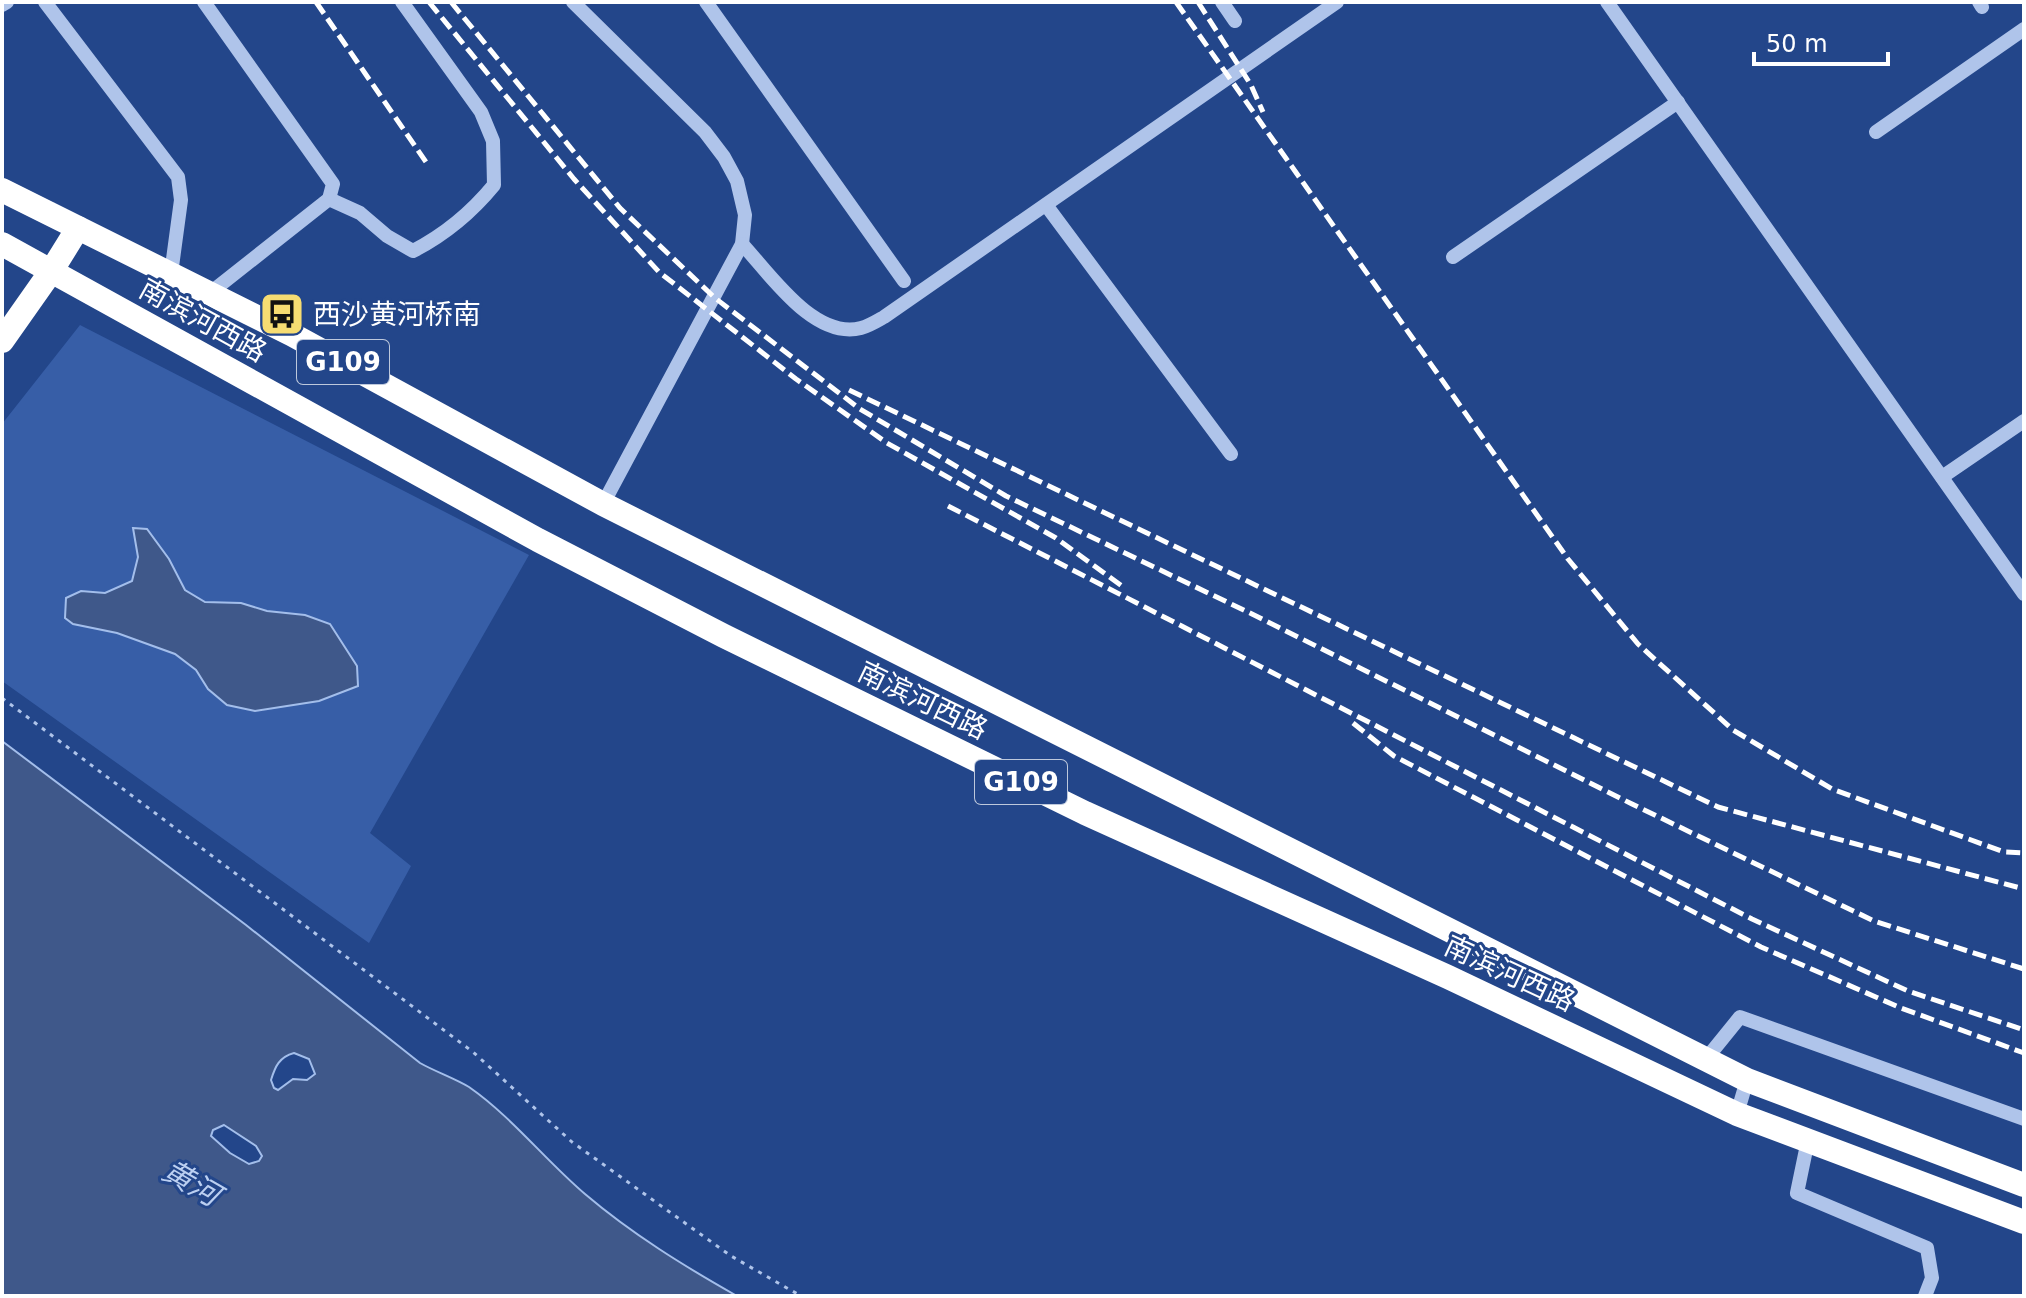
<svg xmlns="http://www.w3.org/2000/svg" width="2026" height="1298" font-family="'DejaVu Sans','Noto Sans SC',sans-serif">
	<rect width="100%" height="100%" fill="#23468a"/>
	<path fill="#375ea7" d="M80,325L529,555L370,833L411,866L369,943L2,681V424Z"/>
	<g fill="#3f588a" stroke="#a3beeb" stroke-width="2" fill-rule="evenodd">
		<path d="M133,528L147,529L169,559L185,590L205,602L241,603L267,611L305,615L330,624L357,666L358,686L319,701L255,711L227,705L208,689L196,670L175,654L117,633L73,624L65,618L66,598L81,591L105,593L132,581L138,557Z"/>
		<path d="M2,741L246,925L420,1063C436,1072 454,1078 469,1087C512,1117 545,1160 585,1194C632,1234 684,1266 737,1296H2ZM294,1053L309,1059L315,1074L307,1080L293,1079L278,1090L274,1088L271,1080C275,1067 279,1057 294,1053ZM224,1125L256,1146L262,1156L259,1161L249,1164L230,1153L211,1136L213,1130Z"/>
	</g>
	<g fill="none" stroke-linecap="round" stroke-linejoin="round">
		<path stroke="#afc4ea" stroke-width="3" stroke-dasharray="4 6" stroke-linecap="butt" d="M2,698L473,1052L572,1142L731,1256L801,1296"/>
		<g stroke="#afc4ea" stroke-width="14">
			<path d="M45,2L178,177L181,200L171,274"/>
			<path d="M204,2L333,184L329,199L210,293"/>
			<path d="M573,2L705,132L724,157L737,181L745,215L742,244L603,504"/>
			<path d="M706,2L904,281"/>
			<path d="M1222,2L1235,21"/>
			<path d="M1607,2L2024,594"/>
			<path d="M1979,2L1982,7"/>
			<path d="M2,5L7,2"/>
			<path d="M1876,132L2024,29"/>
			<path d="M329,199L360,213L387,236L413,251C446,234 471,213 494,185L493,141L481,112L402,2"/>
			<path d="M1046,205L1231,454"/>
			<path d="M742,244C770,274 814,340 861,328C869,326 877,321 884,317L1337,2"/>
			<path d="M1453,257L1678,102"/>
			<path d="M1942,477L2024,421"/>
			<path d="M1706,1059L1740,1017L2024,1119"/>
			<path d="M1737,1114L1747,1080"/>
			<path d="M1808,1140L1797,1193L1927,1248L1932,1278L1925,1296"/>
		</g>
		<g stroke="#fff" stroke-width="24">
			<path d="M2,190L291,334L603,504L1747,1080L2024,1185"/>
			<path d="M2,244L538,540L724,636L1085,813L1448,977L1737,1114L2024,1222"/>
			<path d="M2,341L52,270L78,228"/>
		</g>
		<g stroke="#fff" stroke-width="5" stroke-dasharray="14 6" stroke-linecap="butt">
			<path d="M316,2L426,162"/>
			<path d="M429,2L574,179L659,272L796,379L887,443L1056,538L1122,586"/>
			<path d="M451,2L620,208L715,298L860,409L1006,496L1252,614L1632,804L1874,921L2024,969"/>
			<path d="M1176,2L1568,559L1638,644L1733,730L1832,789L2004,852L2024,853"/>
			<path d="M1198,2L1251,85L1263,112"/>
			<path d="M849,390L1718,807L2024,889"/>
			<path d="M948,506L1752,919L1908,991L2024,1030"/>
			<path d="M1353,723L1394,756L1761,947L1901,1008L2024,1053"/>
		</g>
	</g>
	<defs>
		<g id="bus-square" transform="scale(2.3)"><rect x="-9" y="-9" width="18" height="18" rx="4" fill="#f6dc72" stroke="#23468a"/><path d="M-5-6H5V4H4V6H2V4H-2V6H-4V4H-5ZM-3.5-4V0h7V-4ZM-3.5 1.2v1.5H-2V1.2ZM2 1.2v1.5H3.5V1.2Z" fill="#111"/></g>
	</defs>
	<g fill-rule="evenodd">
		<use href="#bus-square" x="282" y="314"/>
	</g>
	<g text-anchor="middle" stroke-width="6" stroke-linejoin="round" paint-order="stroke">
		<g fill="#23468a" stroke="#bdc8dc" stroke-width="2">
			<rect x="297" y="340" width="92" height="44" rx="6"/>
			<rect x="975" y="760" width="92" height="44" rx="6"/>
		</g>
		<g font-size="26" font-weight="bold" fill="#fff">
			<text x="343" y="371">G109</text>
			<text x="1021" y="791">G109</text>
		</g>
		<g font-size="28" fill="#fff" stroke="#23468a" text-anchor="start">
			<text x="313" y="324">西沙黄河桥南</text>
		</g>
		<g font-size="28" fill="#fff" stroke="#23468a">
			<text transform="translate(203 320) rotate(29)" y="10">南滨河西路</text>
			<text transform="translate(923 700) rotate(26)" y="10">南滨河西路</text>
			<text transform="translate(1510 973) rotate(25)" y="10">南滨河西路</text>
		</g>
		<g font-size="30" font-style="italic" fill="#bbcff1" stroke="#23468a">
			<text transform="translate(191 1183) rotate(30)" y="10">黄河</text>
		</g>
	</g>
	<rect width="2026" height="1298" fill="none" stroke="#ffffff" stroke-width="8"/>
	<path d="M1754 52v12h134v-12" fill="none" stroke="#ffffff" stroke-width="4"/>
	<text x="1766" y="52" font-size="24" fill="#ffffff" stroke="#23468a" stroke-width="6" paint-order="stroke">50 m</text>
</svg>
